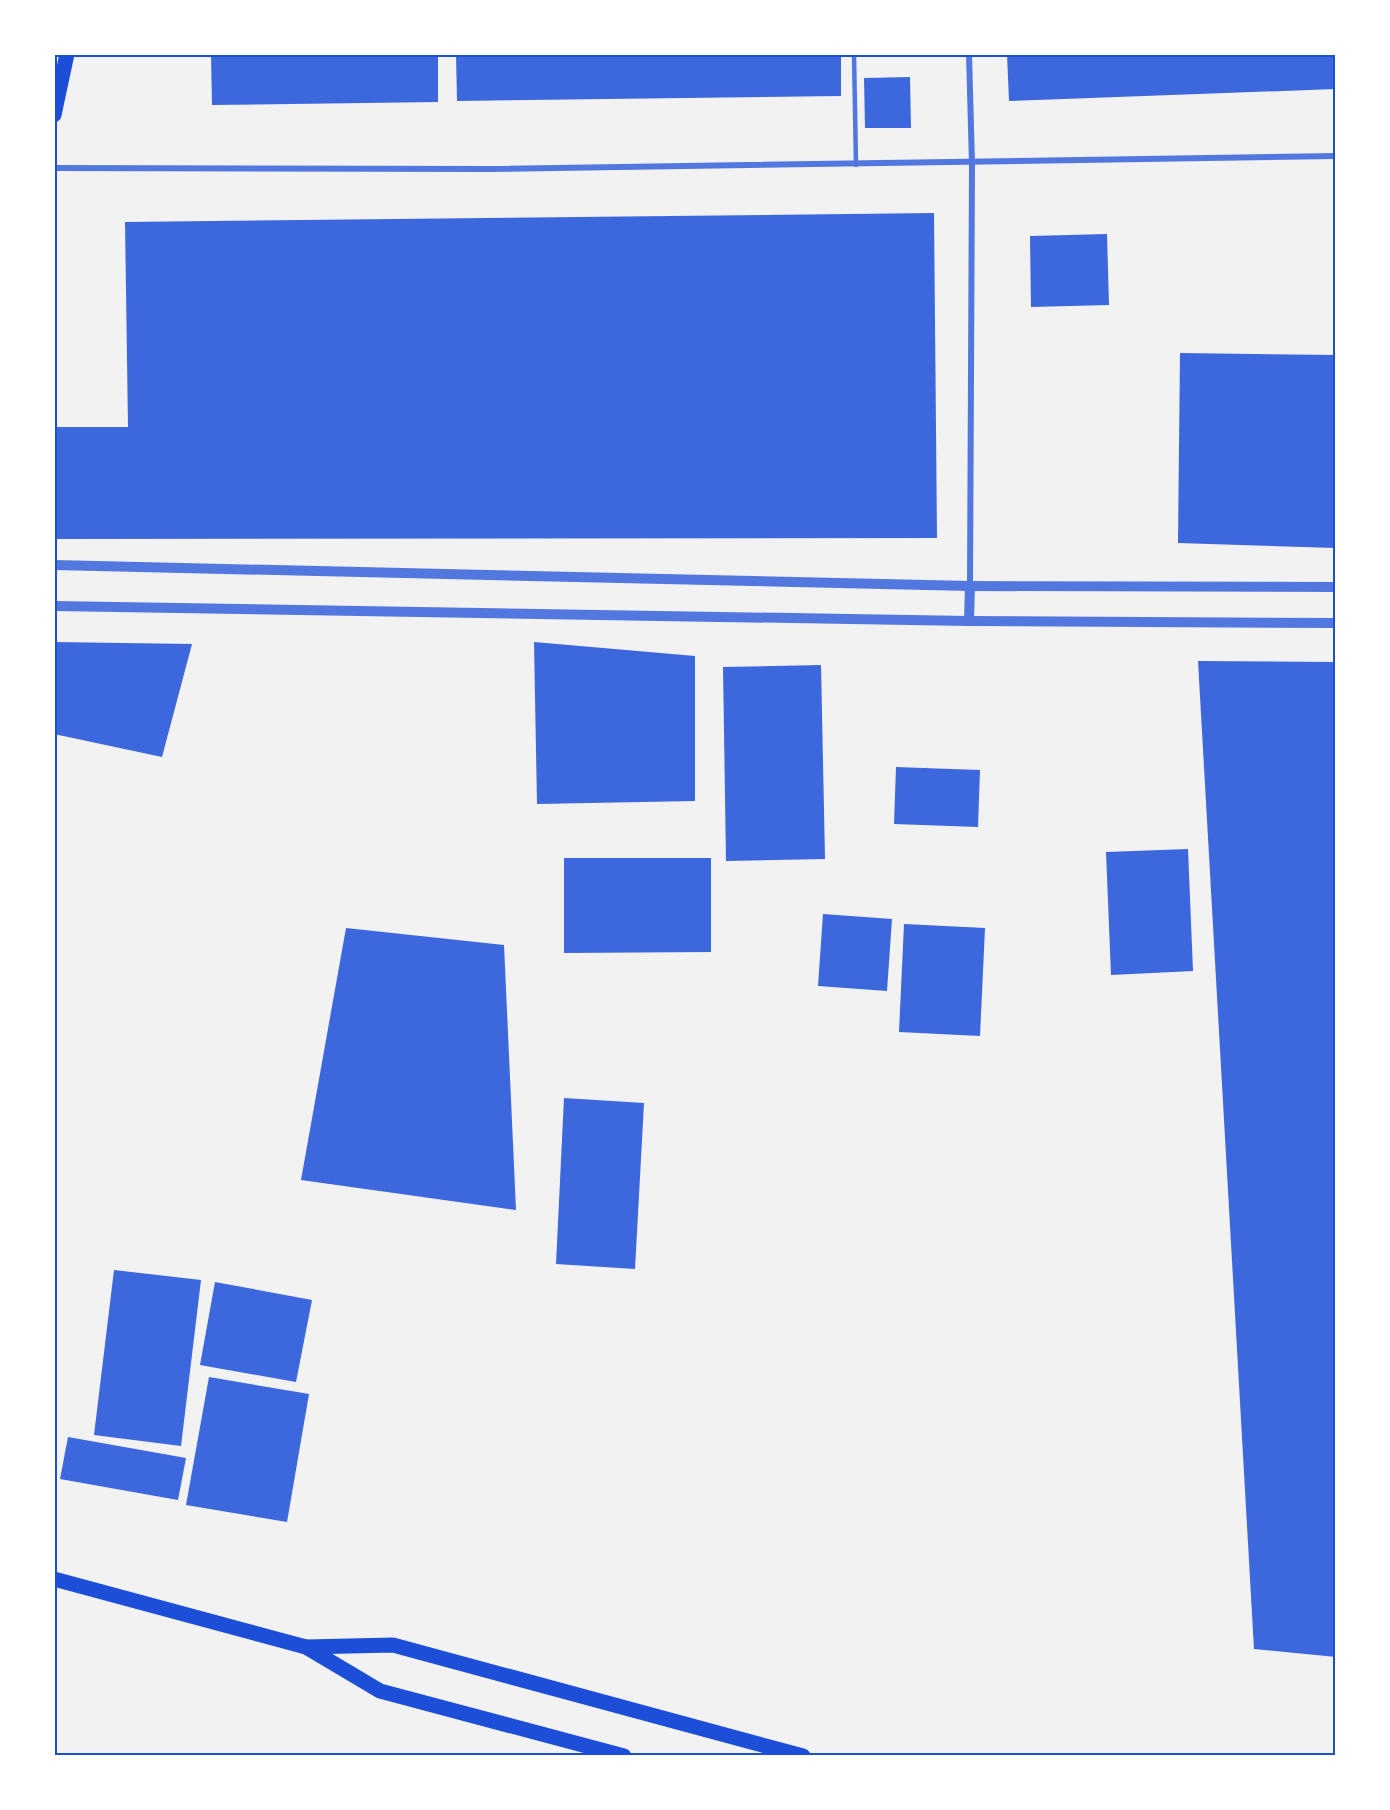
<svg xmlns="http://www.w3.org/2000/svg" width="1390" height="1810" font-family="Raleway,sans-serif">
	<rect width="100%" height="100%" fill="#f2f2f2"/>
	<g fill="#3d67dc">
		<path d="M211,54H438V102L212,105Z"/>
		<path d="M456,54H841V96L457,101Z"/>
		<path d="M1007,54H1336V89L1009,101Z"/>
		<path d="M910,77L911,128H865L864,78Z"/>
		<path d="M934,213L937,538L54,539V427H128L125,222Z"/>
		<path d="M1107,234L1109,305L1031,307L1030,236Z"/>
		<path d="M1180,353L1336,355V548L1178,543Z"/>
		<path d="M54,642L192,644L162,757L54,734Z"/>
		<path d="M534,642L695,656V801L537,804Z"/>
		<path d="M1198,661L1336,662V1657L1254,1649Z"/>
		<path d="M821,665L825,859L726,861L723,667Z"/>
		<path d="M896,767L980,770L978,827L894,824Z"/>
		<path d="M1188,849L1193,971L1111,975L1106,852Z"/>
		<path d="M564,858H711V952L564,953Z"/>
		<path d="M823,914L892,919L887,991L818,986Z"/>
		<path d="M904,924L985,928L980,1036L899,1032Z"/>
		<path d="M346,928L504,945L516,1210L301,1180Z"/>
		<path d="M564,1098L644,1103L635,1269L556,1264Z"/>
		<path d="M114,1270L201,1280L181,1446L94,1435Z"/>
		<path d="M215,1282L312,1300L296,1382L200,1365Z"/>
		<path d="M209,1377L309,1394L287,1522L186,1505Z"/>
		<path d="M68,1437L186,1458L178,1500L60,1479Z"/>
	</g>
	<g fill="none" stroke-linecap="round" stroke-linejoin="round">
		<path stroke="#5277de" stroke-width="4.5" d="M854,54L856,165"/>
		<g stroke="#5277de" stroke-width="6">
			<path d="M969,54L972,164L970,586"/>
			<path d="M54,168L489,169L1336,156"/>
		</g>
		<g stroke="#5277de" stroke-width="10">
			<path d="M54,565L970,586L1336,587"/>
			<path d="M54,606L969,621L1336,623"/>
			<path d="M969,621L970,586"/>
		</g>
		<g stroke="#1d4ed8" stroke-width="15">
			<path d="M54,115L67,54"/>
			<path d="M54,1579L306,1647L380,1691L624,1756"/>
			<path d="M306,1647L393,1645L803,1756"/>
		</g>
	</g>
	<rect width="1390" height="1810" fill="none" stroke="#ffffff" stroke-width="111"/>
	<rect x="56" y="56" width="1278" height="1698" fill="none" stroke="#1d4ed8" stroke-width="2"/>
</svg>
